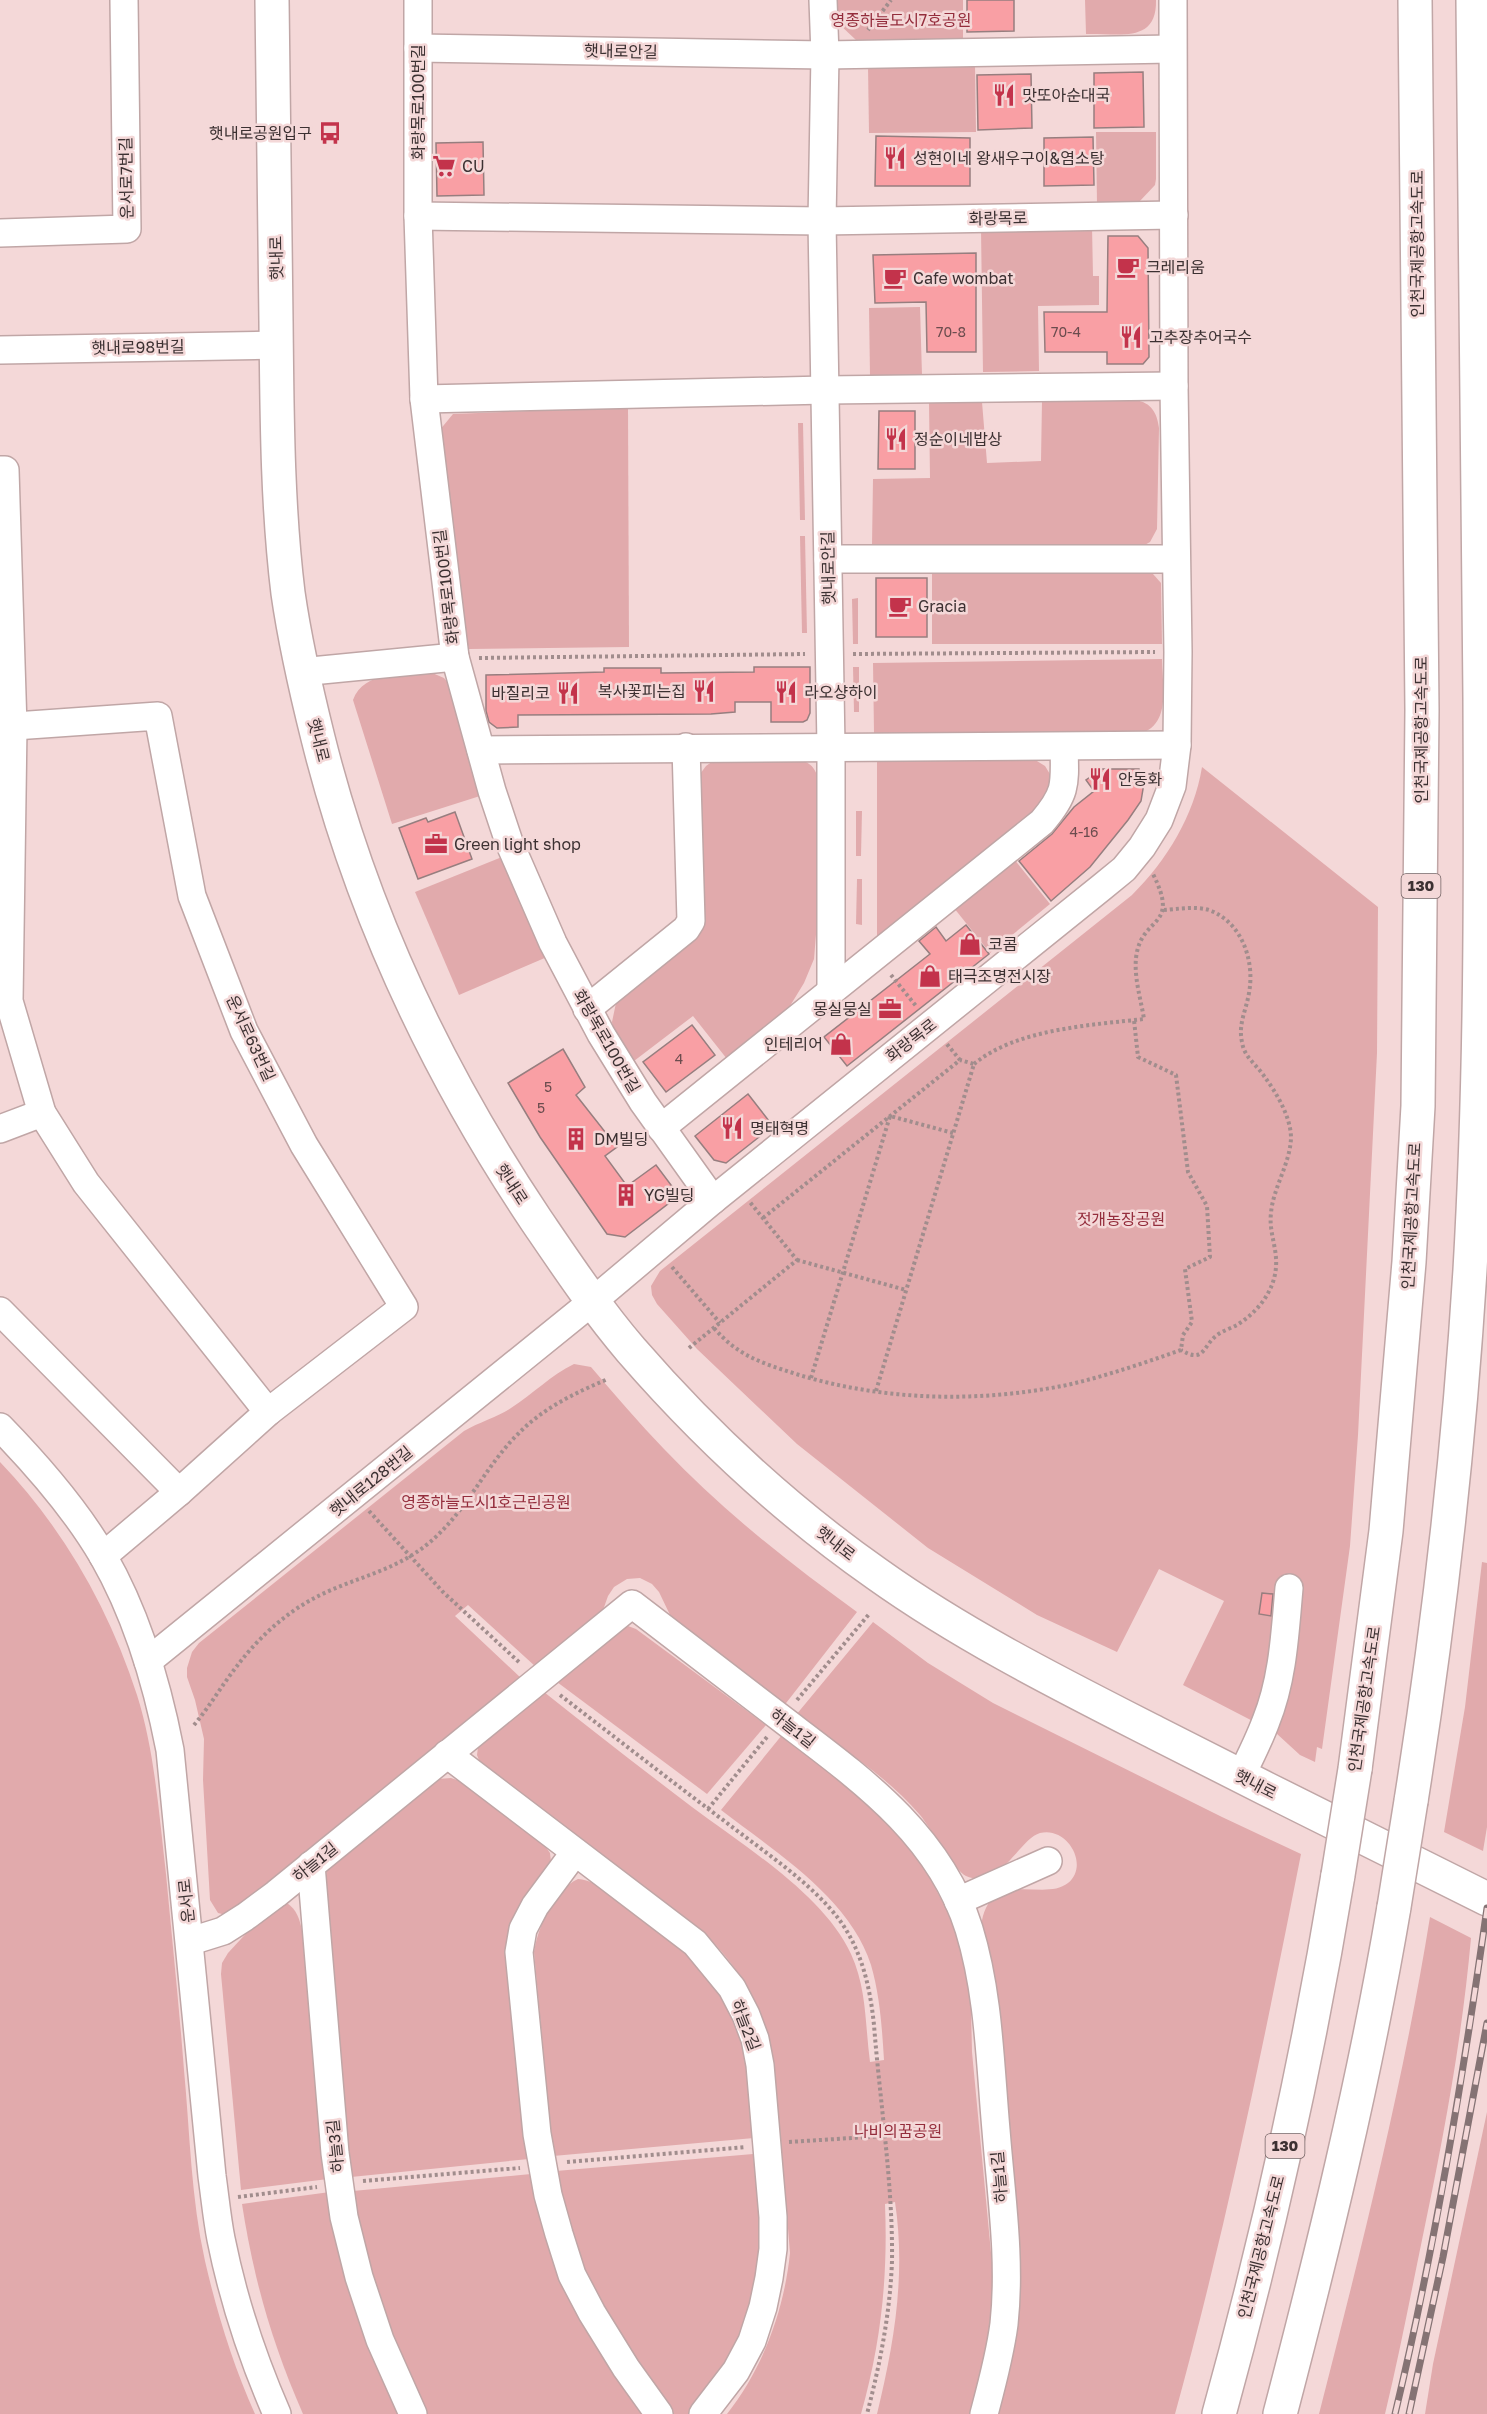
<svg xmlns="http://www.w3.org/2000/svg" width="1487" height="2414" font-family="'Golos Text','Noto Sans KR',sans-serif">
	<rect width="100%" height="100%" fill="#f4d8d8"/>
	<g fill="#e1aaac">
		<path d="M838,0H963V39L856,40L838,23Z"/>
		<path d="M1085,0H1156C1157,44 1119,33 1086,34Z"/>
		<path d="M975,65L976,132L869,133L868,66Z"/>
		<path d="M1096,132H1156V179L1155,185L1139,202L1097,204Z"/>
		<path d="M1092,226L1093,276H1099V305L1038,306L1039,371L983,372L981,229Z"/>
		<path d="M920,307L922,375L870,376L869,308Z"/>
		<path d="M1136,400C1151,403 1157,412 1159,428L1157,529L1150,542L1143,546H872L873,479L930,478L929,402H982L987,463L1041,461L1042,401Z"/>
		<path d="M628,407L629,647L469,649L463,625L439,431L453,414Z"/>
		<path d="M798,423H803L805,520H800Z"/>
		<path d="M800,536H805L807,633H802Z"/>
		<path d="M1141,571L1153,574L1161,583L1162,644H932V574Z"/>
		<path d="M858,598V644H853L852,599Z"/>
		<path d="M1162,659C1162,683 1171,721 1144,732L874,733L873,663Z"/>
		<path d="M853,667H859V712H854Z"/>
		<path d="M430,672L444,678L450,685L480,796L392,824L353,700C364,670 404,675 430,672Z"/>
		<path d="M1032,758L1045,766L1053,779L1043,803L877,938V761Z"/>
		<path d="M713,761H803C812,764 815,769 818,778V910L814,959L804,983L790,1006L768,1027L727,1059L693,1016L634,1061L613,1027L612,1022L616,1003L696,936L700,774L706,766Z"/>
		<path d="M1202,767L1378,907L1377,1053L1358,1435L1350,1546L1322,1749L1317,1747L1315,1762L1300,1755L1276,1733L1183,1685L1224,1601L1159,1569L1117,1652L1037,1615L928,1548L797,1444L697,1349L657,1304L652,1295L651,1286L660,1271L1132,895C1167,860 1194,816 1202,767Z"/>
		<path d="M856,811H862L861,856H856Z"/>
		<path d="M502,857L547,957L459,995L415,892Z"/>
		<path d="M1014,859L1050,904L990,953L954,908Z"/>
		<path d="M857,879H862V925L856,924Z"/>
		<path d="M574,1364L591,1367C615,1395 639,1423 664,1449C722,1510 789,1563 857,1612L783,1707L671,1617L659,1592L652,1584L640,1578L627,1579L614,1587L608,1596L602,1613L536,1667L468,1605L455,1616L522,1679L246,1905L226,1915L218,1913L210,1900L203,1780L204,1739L195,1700L187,1677V1668L192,1652L199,1643L464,1431C479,1422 498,1417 511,1408C533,1394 551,1375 574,1364Z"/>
		<path d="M0,1462C63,1528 109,1608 137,1695C155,1752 159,1815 166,1874C172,1939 179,2005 184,2070C190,2134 191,2198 205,2261C217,2313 233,2365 255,2414H0Z"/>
		<path d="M1482,1562L1487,1563V1827L1483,1851L1444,1832L1465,1707Z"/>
		<path d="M873,1622L928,1663L993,1703L1222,1817L1301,1854C1264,2042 1226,2229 1175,2414H998L1014,2348L1021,2265L997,1997L981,1927C989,1865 1043,1903 1068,1883C1090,1865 1067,1826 1040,1833C1019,1839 1000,1891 966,1876C956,1872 930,1827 920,1815C886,1775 838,1746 796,1715Z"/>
		<path d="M628,1626L636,1629L766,1725L707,1794L557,1682L620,1630Z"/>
		<path d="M544,1692C593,1731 642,1769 692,1807C744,1846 824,1895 851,1954C867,1989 865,2025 870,2062L884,2060C882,2028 880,1996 871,1965C850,1898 774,1851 721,1810L782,1735L834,1774L893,1825L924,1867L956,1927L964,1960L971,2008L972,2052L993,2274L991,2318L985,2355L970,2414H877C894,2344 906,2275 895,2202L885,2204C888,2278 881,2343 861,2414H727C763,2368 784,2311 790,2253C787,2214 783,2174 780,2135C772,2047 767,1992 699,1928L480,1763L477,1755L478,1747Z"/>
		<path d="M451,1778L460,1781L545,1846L550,1853L551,1862L526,1897L529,2159L351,2177L325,1882L327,1869L427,1786L438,1779Z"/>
		<path d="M578,1879C600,1881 619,1901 636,1914C660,1933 686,1951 706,1973C747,2018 748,2081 754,2138L553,2156L534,1952C538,1927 554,1890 578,1879Z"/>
		<path d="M287,1903C297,1910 299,1918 302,1930L328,2179L241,2190L221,1974L222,1963L228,1953L266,1912L276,1904Z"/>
		<path d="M1430,1917L1471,1938C1462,2040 1443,2140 1422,2240C1410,2298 1399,2356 1385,2414H1319C1361,2250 1403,2085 1430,1917Z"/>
		<path d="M1487,2112V2414H1425L1433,2364Z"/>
		<path d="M753,2154C761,2221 765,2290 734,2352C724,2372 708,2390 696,2409L690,2414H673L627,2352L583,2271L566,2223L556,2171Z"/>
		<path d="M531,2174L542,2227L552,2254L648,2414H426C392,2343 365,2269 353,2191Z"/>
		<path d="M330,2192L402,2414H303C272,2343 254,2281 242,2204Z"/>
	</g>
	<g fill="#f99fa4" stroke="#977e7f" stroke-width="1.5">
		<path d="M967,0H1014V31L967,32Z"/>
		<path d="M1143,72L1144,127L1094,128V73Z"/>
		<path d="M1031,74L1032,128L978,130L977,75Z"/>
		<path d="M876,136L970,138V186H875Z"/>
		<path d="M1093,137L1094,185L1044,186V138Z"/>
		<path d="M483,142L484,195L437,196L436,143Z"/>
		<path d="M1108,236H1138L1148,248L1149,357L1143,364H1107V352H1045L1044,312H1107Z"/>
		<path d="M976,253V352H927L926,302L875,303L873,255Z"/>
		<path d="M879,411H915V469H878Z"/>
		<rect x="876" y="578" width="51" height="59"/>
		<path d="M754,667H810V713L807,720L803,722H771V702H735V712L711,714L518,715V727L497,728L489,722L486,711V675L604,672V668H661V673L754,672Z"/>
		<path d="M1102,769H1139L1143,789L1141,801L1128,820L1090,867L1051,901L1019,861L1052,834L1074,807L1094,791L1086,780Z"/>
		<path d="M455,812L472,859L418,879L399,828L426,818L428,822Z"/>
		<path d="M966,925L989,954L847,1066L824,1037L930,954L919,941L936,927L946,941Z"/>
		<path d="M692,1025L715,1055L666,1092L643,1062Z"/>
		<path d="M563,1049L585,1087L576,1095L617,1147L605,1156L627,1186L656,1165L674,1189L673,1200L625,1237L607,1234L540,1137L508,1083Z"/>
		<path d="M748,1094L773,1126L726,1163L714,1160L695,1136Z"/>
		<path d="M1262,1593L1273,1594L1271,1616L1259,1614Z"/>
	</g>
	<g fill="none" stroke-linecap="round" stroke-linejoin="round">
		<g stroke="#c0a6a6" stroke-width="30">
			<g id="minor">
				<path d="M418,0V216L424,399L455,657L492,791L509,842L553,943L601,1034L643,1102L713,1200"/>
				<path d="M823,0L825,55L822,221L831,747V991"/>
				<path d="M418,48L825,55L1172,49"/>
				<path d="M418,216L822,221L1174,215"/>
				<path d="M0,233L127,229L124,0"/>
				<path d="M0,350L277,345"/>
				<path d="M424,399L825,390L1174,386"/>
				<path d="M0,470H5L13,727L9,1001L42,1113L86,1183L268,1412"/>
				<path d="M828,559H1176"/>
				<path d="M301,672L455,657"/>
				<path d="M0,727L158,716L192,896L244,1031L304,1145L404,1307L268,1412L179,1492L103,1556"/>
				<path d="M481,750L1177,745"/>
				<path d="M587,1009L686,929L691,921L686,747"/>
				<path d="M661,1128L1042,822C1067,793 1065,784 1064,747"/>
				<path d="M0,1129L42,1113"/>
				<path d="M0,1311L179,1492"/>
				<path d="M0,1427C38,1466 75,1508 103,1556C137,1615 157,1683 170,1750L212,2176C215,2197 217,2219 221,2239C233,2299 253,2359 277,2414"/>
				<path d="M148,1661L593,1301L713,1200L1102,887L1124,869L1142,847L1159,820L1172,786L1177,745L1178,652L1174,386L1173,0"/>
				<path d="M447,1754L695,1943L732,1988L746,2015L755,2039L760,2065L773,2217V2249L769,2278L763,2307L752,2341L736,2371L703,2414"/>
				<path d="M1241,1776C1250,1758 1259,1740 1266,1721C1283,1679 1285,1633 1289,1588"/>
				<path d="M575,1852L535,1906L523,1929L519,1952L537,2134L548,2195L559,2234L572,2275L592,2313L626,2368L659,2414"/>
				<path d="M311,1865L335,2153L344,2217L359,2277L380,2340L413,2414"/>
				<path d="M958,1901L1048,1861"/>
				<path d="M191,1941L223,1931L245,1917L276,1894L632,1604C682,1642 732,1681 782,1719C858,1777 939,1833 969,1929C989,1994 990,2063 996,2130C1001,2194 1011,2260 1004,2324C1000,2355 992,2384 984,2414"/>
			</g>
		</g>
		<g stroke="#c0a6a6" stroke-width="36">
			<path id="major" d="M272,0C274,107 275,214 276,321C277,412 277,503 288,593C295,642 306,690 318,738C361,911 437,1072 536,1220C566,1264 596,1309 631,1350C703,1433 787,1511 877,1574C964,1636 1060,1684 1156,1733C1266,1789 1376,1844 1487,1899"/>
		</g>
		<g stroke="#c0a6a6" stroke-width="36">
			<g id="highway">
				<path d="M1355,1769L1386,1531L1409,1262L1418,1106L1422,710L1415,0"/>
				<path d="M1411,1801C1439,1625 1459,1448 1470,1270C1481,1080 1481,889 1480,698C1479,466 1476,233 1473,0"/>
				<path d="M1219,2414C1268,2237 1308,2057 1338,1875"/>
				<path d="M1280,2414C1324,2246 1365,2078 1394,1907"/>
			</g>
		</g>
		<g stroke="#a18d8d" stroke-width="4" stroke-dasharray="3 3" stroke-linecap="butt">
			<path d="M868,30L891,0"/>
			<path d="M853,654L1155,652"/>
			<path d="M479,658L805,654"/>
			<path d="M1164,910C1177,909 1195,906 1209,910C1242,922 1255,961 1249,993C1246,1011 1238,1024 1242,1042C1244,1057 1256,1064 1264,1076C1276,1092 1291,1117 1291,1138C1290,1164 1273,1188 1271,1213C1269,1229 1275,1243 1276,1258C1278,1285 1262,1308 1240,1323C1233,1328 1223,1330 1216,1336C1203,1346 1204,1364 1181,1350"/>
			<path d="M891,975L916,1006"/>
			<path d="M974,1064C1016,1029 1091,1025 1144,1019C1141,1000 1134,978 1136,958C1141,914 1181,930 1153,874"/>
			<path d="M763,1218L960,1060L946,1043"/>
			<path d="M797,1260L906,1290"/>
			<path d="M672,1267L720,1323"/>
			<path d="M714,1328C738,1356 762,1363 796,1374C883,1401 978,1403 1067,1385C1106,1376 1144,1363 1181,1350L1183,1335L1192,1322L1185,1269L1210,1257L1207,1206L1188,1172L1176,1075L1138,1057L1134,1020"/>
			<path d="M689,1348L797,1260L749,1201"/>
			<path d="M811,1378L890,1116L953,1133"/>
			<path d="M876,1391L974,1064L960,1060"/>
			<path d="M369,1511L443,1592L520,1663"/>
			<path d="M560,1695C616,1738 671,1781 727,1823C763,1851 810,1882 838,1918C862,1950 870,1987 874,2025C880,2102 893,2185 892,2261C890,2314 880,2364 867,2414"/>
			<path d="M797,1700L870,1613"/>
			<path d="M194,1725C210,1706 222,1685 237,1666C254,1643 279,1619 304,1604C346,1578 391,1575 430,1542C467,1511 485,1466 519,1433C543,1408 577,1392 608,1379"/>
			<path d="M708,1809L767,1737"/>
			<path d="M789,2142L883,2136"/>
			<path d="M567,2162L745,2147"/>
			<path d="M363,2181L520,2168"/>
			<path d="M238,2197L317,2187"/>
		</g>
		<use href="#minor" stroke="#fff" stroke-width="27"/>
		<use href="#major" stroke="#fff" stroke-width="33"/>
		<use href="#highway" stroke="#fff" stroke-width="33"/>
		<g stroke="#857374" stroke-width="7">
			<g id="rail">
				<path d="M1395,2414C1435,2248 1463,2078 1487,1908"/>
				<path d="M1409,2414L1443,2257L1487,2023"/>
			</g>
		</g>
		<use href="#rail" stroke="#f4d8d8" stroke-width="4.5" stroke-dasharray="14" stroke-linecap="butt"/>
		<g stroke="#c0a6a6" stroke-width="36" stroke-linecap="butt">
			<g id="highway-bridge">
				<path d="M1338,1875L1355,1769"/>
				<path d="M1394,1907L1411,1801"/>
			</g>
		</g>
		<use href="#highway-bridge" stroke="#fff" stroke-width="33"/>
	</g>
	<defs>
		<g id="restaurant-bare" transform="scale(1.8)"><path d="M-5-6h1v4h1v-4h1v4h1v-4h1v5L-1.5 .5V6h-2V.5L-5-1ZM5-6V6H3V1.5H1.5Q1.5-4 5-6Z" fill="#c3334b" stroke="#f4d8d8" stroke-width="2.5" paint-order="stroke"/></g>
		<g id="bus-bare" transform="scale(1.8)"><path d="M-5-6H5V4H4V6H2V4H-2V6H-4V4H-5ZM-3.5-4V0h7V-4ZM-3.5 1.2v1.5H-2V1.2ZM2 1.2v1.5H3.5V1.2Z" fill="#c3334b" stroke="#f4d8d8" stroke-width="2.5" paint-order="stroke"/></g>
		<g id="supermarket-bare" transform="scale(1.8)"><path d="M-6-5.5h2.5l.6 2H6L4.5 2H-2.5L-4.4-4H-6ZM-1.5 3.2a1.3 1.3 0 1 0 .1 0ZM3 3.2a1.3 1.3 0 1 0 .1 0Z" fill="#c3334b" stroke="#f4d8d8" stroke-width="2.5" paint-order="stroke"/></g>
		<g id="cafe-bare" transform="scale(1.8)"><path d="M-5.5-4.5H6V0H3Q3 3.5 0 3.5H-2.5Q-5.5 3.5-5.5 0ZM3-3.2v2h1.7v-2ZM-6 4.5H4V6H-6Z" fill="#c3334b" stroke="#f4d8d8" stroke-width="2.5" paint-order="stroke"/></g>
		<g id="office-bare" transform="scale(1.8)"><path d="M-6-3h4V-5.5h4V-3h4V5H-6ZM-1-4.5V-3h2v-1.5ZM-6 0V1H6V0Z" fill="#c3334b" stroke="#f4d8d8" stroke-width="2.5" paint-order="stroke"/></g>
		<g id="shop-bare" transform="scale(1.8)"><path d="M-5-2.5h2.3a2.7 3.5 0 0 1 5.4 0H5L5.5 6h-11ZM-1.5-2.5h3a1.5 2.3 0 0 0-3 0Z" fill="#c3334b" stroke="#f4d8d8" stroke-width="2.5" paint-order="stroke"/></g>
		<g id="building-bare" transform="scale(1.8)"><path d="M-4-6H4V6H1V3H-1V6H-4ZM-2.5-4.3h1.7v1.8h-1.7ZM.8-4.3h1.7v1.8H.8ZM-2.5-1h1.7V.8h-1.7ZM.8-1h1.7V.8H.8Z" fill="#c3334b" stroke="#f4d8d8" stroke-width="2.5" paint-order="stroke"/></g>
	</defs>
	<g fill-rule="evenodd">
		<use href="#restaurant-bare" x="1004" y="95"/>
		<use href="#bus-bare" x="330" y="133"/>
		<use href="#restaurant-bare" x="895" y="158"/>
		<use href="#supermarket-bare" x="444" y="166"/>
		<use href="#cafe-bare" x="1128" y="267"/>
		<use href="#cafe-bare" x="895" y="278"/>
		<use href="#restaurant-bare" x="1131" y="337"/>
		<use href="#restaurant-bare" x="896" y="439"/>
		<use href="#cafe-bare" x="900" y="606"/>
		<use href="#restaurant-bare" x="704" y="691"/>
		<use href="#restaurant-bare" x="786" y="692"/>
		<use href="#restaurant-bare" x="568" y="693"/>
		<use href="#restaurant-bare" x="1100" y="779"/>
		<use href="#office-bare" x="436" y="844"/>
		<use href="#shop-bare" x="970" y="944"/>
		<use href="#shop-bare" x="930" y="976"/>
		<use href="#office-bare" x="890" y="1009"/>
		<use href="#shop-bare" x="841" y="1044"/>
		<use href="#restaurant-bare" x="732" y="1128"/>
		<use href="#building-bare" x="576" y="1139"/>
		<use href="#building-bare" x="626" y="1195"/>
	</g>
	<g text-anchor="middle" stroke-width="5" stroke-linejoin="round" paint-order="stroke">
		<g font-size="14" fill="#6b4c4e">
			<text x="951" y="337">70-8</text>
			<text x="1066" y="337">70-4</text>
			<text x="1084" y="837">4-16</text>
			<text x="679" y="1064">4</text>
			<text x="548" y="1092">5</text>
			<text x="541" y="1113">5</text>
		</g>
		<g fill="#f4d8d8" stroke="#736364" stroke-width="1.5">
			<rect x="1401.5" y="874" width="39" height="24" rx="4.5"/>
			<rect x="1265.5" y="2134" width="39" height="24" rx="4.5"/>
		</g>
		<g font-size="15" font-weight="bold" fill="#3c3132">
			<text x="1421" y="891">130</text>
			<text x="1285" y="2151">130</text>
		</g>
		<g font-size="16" fill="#942d3c" stroke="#f4d8d8">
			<text x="901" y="26">영종하늘도시7호공원</text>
			<text x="1121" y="1225">젓개농장공원</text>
			<text x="486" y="1508">영종하늘도시1호근린공원</text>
			<text x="898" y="2137">나비의꿈공원</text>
		</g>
		<g font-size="16" fill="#3c3132" stroke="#f4d8d8">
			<text transform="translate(621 51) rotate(1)" y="6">햇내로안길</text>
			<text transform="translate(418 102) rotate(-90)" y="6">화랑목로100번길</text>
			<text transform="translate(126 178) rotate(-91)" y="6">운서로7번길</text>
			<text transform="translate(998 218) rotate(-1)" y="6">화랑목로</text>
			<text transform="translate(1417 244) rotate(-90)" y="6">인천국제공항고속도로</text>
			<text transform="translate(276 258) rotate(-91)" y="6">햇내로</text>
			<text transform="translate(138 347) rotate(-1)" y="6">햇내로98번길</text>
			<text transform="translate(828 568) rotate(-91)" y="6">햇내로안길</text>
			<text transform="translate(446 587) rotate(-97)" y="6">화랑목로100번길</text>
			<text transform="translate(1421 730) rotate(-90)" y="6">인천국제공항고속도로</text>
			<text transform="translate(319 740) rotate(76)" y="6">햇내로</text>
			<text transform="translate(251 1038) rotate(65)" y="6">운서로63번길</text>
			<text transform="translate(911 1040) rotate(-38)" y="6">화랑목로</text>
			<text transform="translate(607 1041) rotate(60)" y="6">화랑목로100번길</text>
			<text transform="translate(512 1184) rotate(57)" y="6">햇내로</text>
			<text transform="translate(1411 1216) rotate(-87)" y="6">인천국제공항고속도로</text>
			<text transform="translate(371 1481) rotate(-39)" y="6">햇내로128번길</text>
			<text transform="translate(836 1543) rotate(38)" y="6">햇내로</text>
			<text transform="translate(1364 1699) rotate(-82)" y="6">인천국제공항고속도로</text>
			<text transform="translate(793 1728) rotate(38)" y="6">하늘1길</text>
			<text transform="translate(1256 1784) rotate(27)" y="6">햇내로</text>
			<text transform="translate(315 1862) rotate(-39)" y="6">하늘1길</text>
			<text transform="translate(186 1901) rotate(-96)" y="6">운서로</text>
			<text transform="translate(746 2025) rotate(69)" y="6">하늘2길</text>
			<text transform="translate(335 2146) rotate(-96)" y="6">하늘3길</text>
			<text transform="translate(999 2177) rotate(-95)" y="6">하늘1길</text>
			<text transform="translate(1261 2247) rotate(-76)" y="6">인천국제공항고속도로</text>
		</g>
		<g font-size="16" fill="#3c3132" stroke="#f4d8d8" text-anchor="start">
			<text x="1022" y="101">맛또아순대국</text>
			<text x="312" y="139" text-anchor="end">햇내로공원입구</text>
			<text x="913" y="164">성현이네 왕새우구이&amp;염소탕</text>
			<text x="462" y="172">CU</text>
			<text x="1146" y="273">크레리움</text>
			<text x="913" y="284">Cafe wombat</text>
			<text x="1149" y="343">고추장추어국수</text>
			<text x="914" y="445">정순이네밥상</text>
			<text x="918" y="612">Gracia</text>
			<text x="686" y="697" text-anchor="end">복사꽃피는집</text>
			<text x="804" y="698">라오샹하이</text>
			<text x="550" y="699" text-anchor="end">바질리코</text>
			<text x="1118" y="785">안동화</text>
			<text x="454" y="850">Green light shop</text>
			<text x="988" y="950">코콤</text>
			<text x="948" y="982">태극조명전시장</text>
			<text x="872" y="1015" text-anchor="end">몽실뭉실</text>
			<text x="823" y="1050" text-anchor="end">인테리어</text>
			<text x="750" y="1134">명태혁명</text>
			<text x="594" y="1145">DM빌딩</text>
			<text x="644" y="1201">YG빌딩</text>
		</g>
	</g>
</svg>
